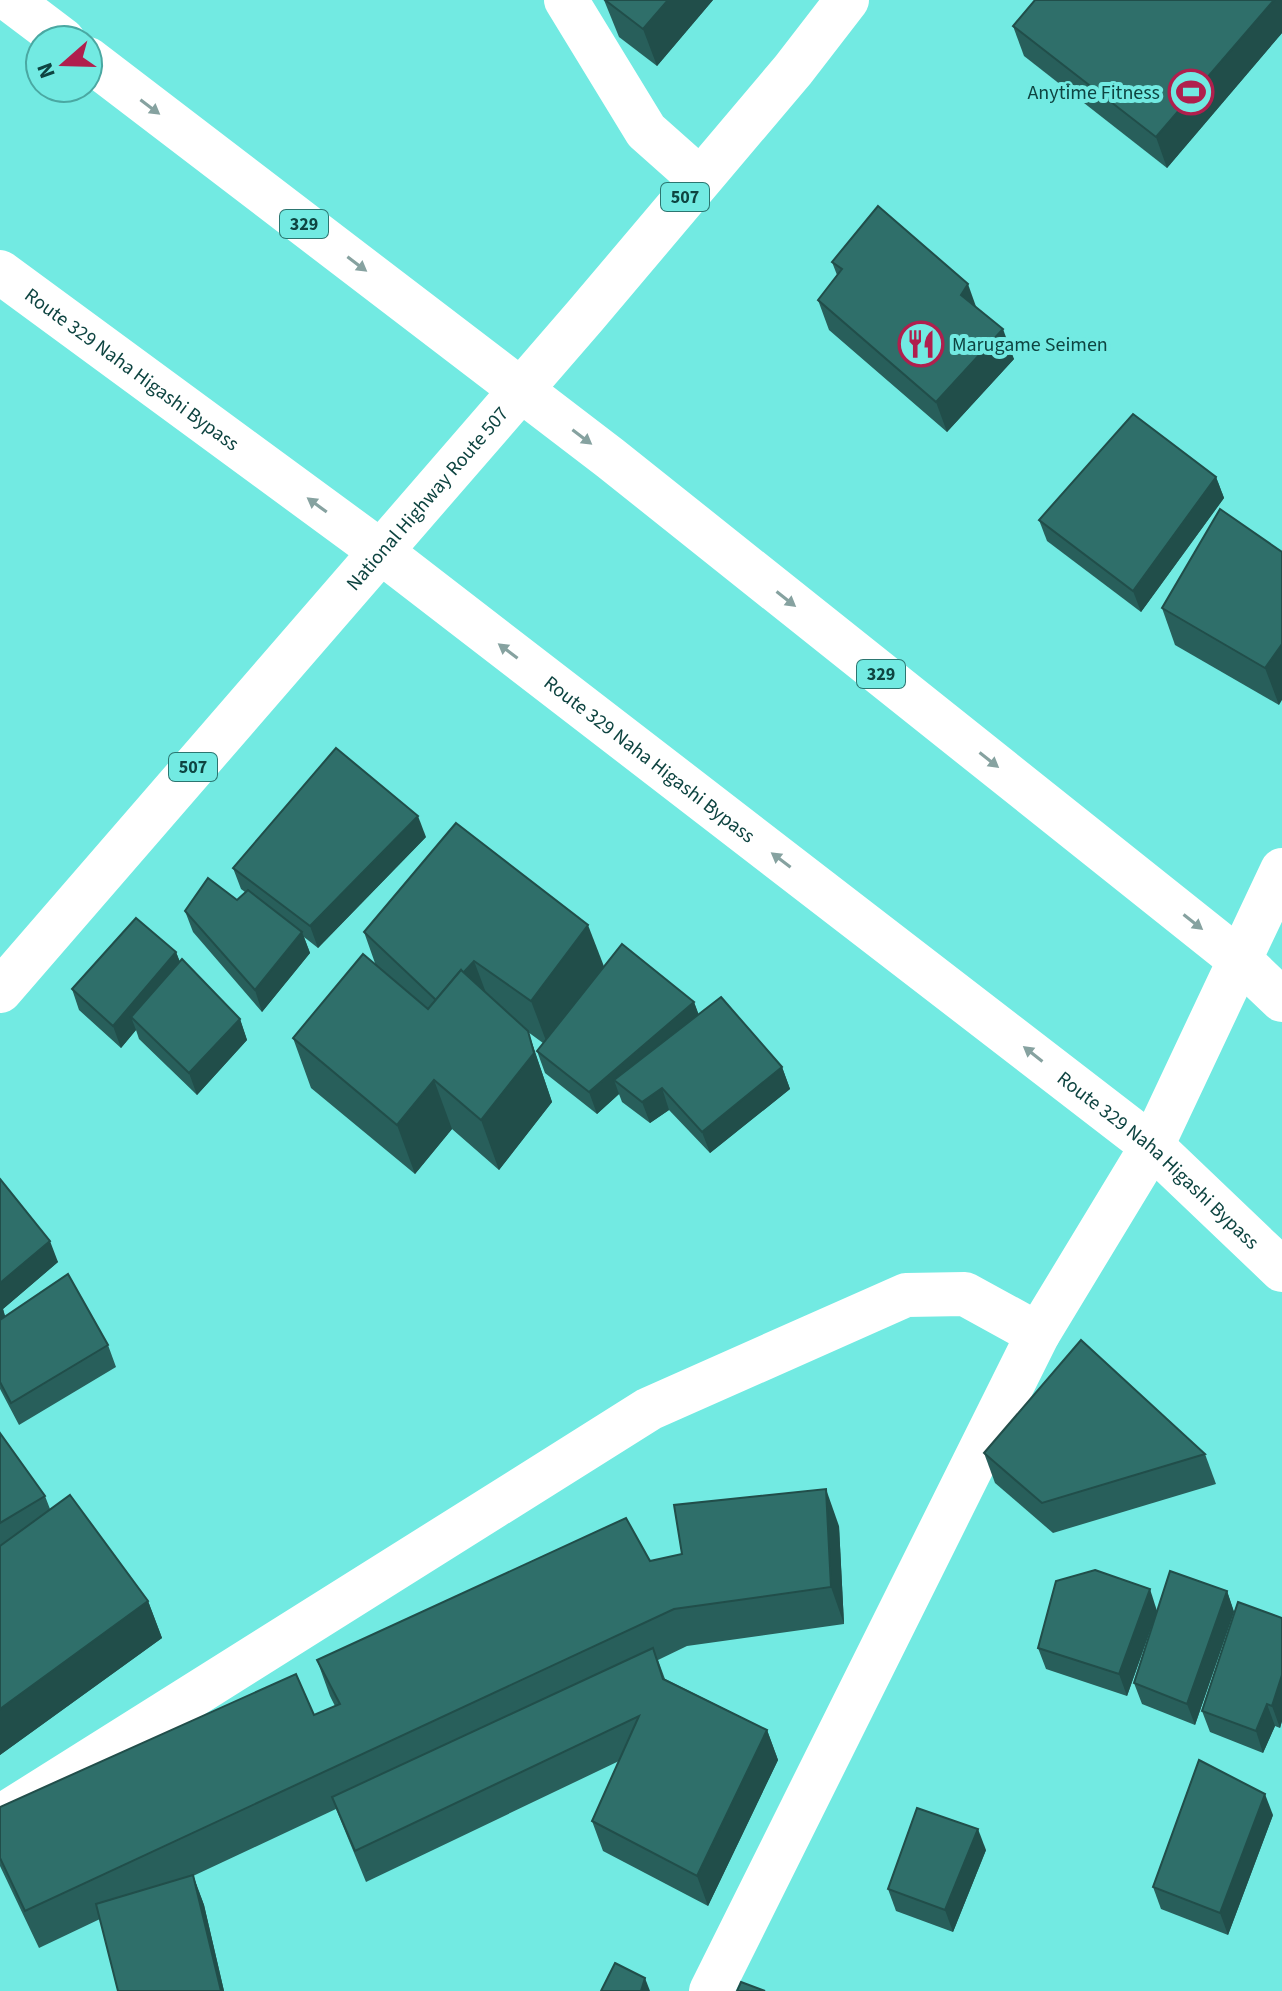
<svg xmlns="http://www.w3.org/2000/svg" width="1282" height="1991" font-family="'Source Sans 3',sans-serif">
	<rect width="100%" height="100%" fill="#72eae2"/>
	<g fill="none" stroke-linecap="round" stroke-linejoin="round">
		<g stroke="#fff" stroke-width="44">
			<path d="M566,0L646,131L700,179"/>
			<path d="M0,1817L649,1409L906,1295L965,1294L1038,1334"/>
			<path d="M711,1991L1038,1334L1152,1146L1282,870"/>
		</g>
		<g stroke="#fff" stroke-width="44">
			<path d="M10,0L63,40"/>
			<path d="M88,59L610,458L1241,961L1282,1000"/>
			<path id="s1" d="M0,272L380,551L1152,1146L1282,1270"/>
			<path id="s2" d="M0,991L585,316L793,70L847,0"/>
		</g>
	</g>
	<g fill="#285f5b">
		<path d="M604,0H713L657,66L619,37Z"/>
		<path d="M1282,0V33L1167,168L1024,56L1013,26Z"/>
		<path d="M832,262L976,307L1014,359L947,432L829,330L818,300L837,275Z"/>
		<path d="M1216,477L1224,498L1141,612L1047,541L1039,520Z"/>
		<path d="M1282,552L1279,705L1175,645L1162,608Z"/>
		<path d="M426,837L318,948L304,937L310,953L262,1012L193,932L185,911L237,900L245,892L241,889L233,868Z"/>
		<path d="M364,932L604,967L694,1002L698,1014L782,1067L790,1089L710,1153L669,1110L650,1123L622,1102L619,1094L597,1114L545,1073L537,1051L543,1043L528,1032L552,1102L499,1170L452,1129L415,1174L311,1088L293,1038L376,966Z"/>
		<path d="M176,952L180,962L240,1019L247,1040L197,1095L139,1039L136,1030L121,1048L79,1010L72,989Z"/>
		<path d="M0,1179L58,1262L3,1309L5,1317L108,1345L116,1367L19,1425L0,1389Z"/>
		<path d="M0,1433L45,1496L50,1509L148,1601L162,1638L0,1755Z"/>
		<path d="M984,1453L1205,1454L1216,1484L1053,1533L995,1483Z"/>
		<path d="M839,1526L844,1624L687,1646L658,1660L665,1679L767,1730L778,1760L708,1906L603,1851L592,1821L619,1761L366,1882L336,1809L193,1876L204,1905L224,1991H118L100,1919L39,1948L0,1866V1807L314,1715L335,1706L330,1696L317,1660L650,1561Z"/>
		<path d="M1227,1591L1234,1612L1195,1725L1142,1704L1134,1683L1153,1623L1127,1696L1046,1669L1038,1648L1157,1610Z"/>
		<path d="M1282,1618V1721L1280,1728L1275,1726L1263,1753L1210,1732L1202,1711Z"/>
		<path d="M1273,1815L1228,1935L1161,1909L1153,1887Z"/>
		<path d="M986,1850L953,1932L896,1911L888,1889Z"/>
	</g>
	<g fill="#214e4a">
		<path d="M668,0H713L657,66L643,29Z"/>
		<path d="M1274,0H1282V33L1167,168L1156,137Z"/>
		<path d="M968,284L979,315L961,295Z"/>
		<path d="M1003,329L1014,359L947,432L936,402Z"/>
		<path d="M1216,477L1224,498L1141,612L1133,591Z"/>
		<path d="M1282,644V700L1279,705L1265,668Z"/>
		<path d="M418,816L426,837L318,948L310,926Z"/>
		<path d="M588,925L605,969L548,1046L531,1001Z"/>
		<path d="M302,932L310,953L262,1012L255,990Z"/>
		<path d="M176,952L184,973L131,1017L136,1030L121,1048L113,1026Z"/>
		<path d="M474,961L491,1006L437,1001Z"/>
		<path d="M694,1002L702,1023L614,1080L619,1094L597,1114L589,1092Z"/>
		<path d="M240,1019L247,1040L197,1095L189,1073Z"/>
		<path d="M528,1031L552,1102L499,1170L481,1120Z"/>
		<path d="M782,1067L790,1089L710,1153L702,1132Z"/>
		<path d="M434,1080L452,1129L415,1174L397,1125Z"/>
		<path d="M662,1088L669,1110L650,1123L642,1102Z"/>
		<path d="M50,1241L58,1262L3,1309L6,1319L0,1325V1283Z"/>
		<path d="M826,1489L839,1526L844,1624L831,1587Z"/>
		<path d="M1150,1589L1157,1611L1127,1696L1119,1674Z"/>
		<path d="M1227,1591L1234,1612L1195,1725L1187,1704Z"/>
		<path d="M148,1601L162,1638L0,1755V1709Z"/>
		<path d="M1282,1675V1721L1280,1728L1272,1706Z"/>
		<path d="M1267,1704L1275,1726L1263,1753L1256,1731Z"/>
		<path d="M767,1730L778,1760L708,1906L697,1876Z"/>
		<path d="M1265,1794L1273,1815L1228,1935L1220,1913Z"/>
		<path d="M978,1829L986,1850L953,1932L945,1910Z"/>
		<path d="M193,1875L204,1905L224,1991H221Z"/>
		<path d="M645,1978L650,1991H641Z"/>
	</g>
	<g fill="#2f6f6a" stroke="#214e4a" stroke-width="2">
		<path d="M605,0H668L643,29Z"/>
		<path d="M1035,0H1274L1156,137L1013,26Z"/>
		<path d="M878,206L968,284L961,295L1003,329L936,402L818,300L842,269L832,262Z"/>
		<path d="M1133,414L1216,477L1133,591L1039,520Z"/>
		<path d="M1220,509L1282,552V644L1265,668L1162,608Z"/>
		<path d="M336,748L418,816L310,926L233,868Z"/>
		<path d="M456,823L588,925L531,1001L474,961L463,973L461,970L436,1000L364,932Z"/>
		<path d="M208,878L237,900L248,890L302,932L255,990L185,911Z"/>
		<path d="M136,918L176,952L113,1026L72,989Z"/>
		<path d="M622,944L694,1002L589,1092L537,1051Z"/>
		<path d="M363,954L428,1009L461,970L528,1031L534,1053L481,1120L434,1080L397,1125L293,1038Z"/>
		<path d="M182,959L240,1019L189,1073L131,1017Z"/>
		<path d="M721,997L782,1067L702,1132L662,1088L642,1102L614,1080Z"/>
		<path d="M0,1179L50,1241L0,1283Z"/>
		<path d="M68,1274L108,1345L11,1403L0,1382V1320Z"/>
		<path d="M1081,1340L1205,1454L1042,1503L984,1453Z"/>
		<path d="M0,1433L45,1496L0,1523Z"/>
		<path d="M826,1489L831,1587L674,1609L25,1911L0,1858V1807L296,1674L314,1715L340,1704L317,1660L626,1518L650,1561L682,1554L674,1505Z"/>
		<path d="M70,1495L148,1601L0,1709V1546Z"/>
		<path d="M1095,1570L1150,1589L1119,1674L1038,1648L1056,1581Z"/>
		<path d="M1170,1571L1227,1591L1187,1704L1134,1683Z"/>
		<path d="M1238,1602L1282,1618V1675L1272,1706L1267,1704L1256,1731L1202,1711Z"/>
		<path d="M653,1648L663,1679L767,1730L697,1876L592,1821L639,1716L355,1851L332,1797Z"/>
		<path d="M1199,1760L1265,1794L1220,1913L1153,1887Z"/>
		<path d="M917,1808L978,1829L945,1910L888,1889Z"/>
		<path d="M193,1875L221,1991H118L96,1904Z"/>
		<path d="M615,1963L645,1978L641,1991H601Z"/>
		<path d="M741,1982L765,1991H737Z"/>
	</g>
	<defs><path id="oneway-solid" d="M-6-.8H1V-3.2L6.5 0L1 3.2V.8H-6Z" transform="scale(2)"/></defs>
	<g fill="#86a2a0">
		<use href="#oneway-solid" transform="translate(150 107) rotate(37)"/>
		<use href="#oneway-solid" transform="translate(357 264) rotate(37)"/>
		<use href="#oneway-solid" transform="translate(582 437) rotate(37)"/>
		<use href="#oneway-solid" transform="translate(317 505) rotate(-144)"/>
		<use href="#oneway-solid" transform="translate(786 599) rotate(38)"/>
		<use href="#oneway-solid" transform="translate(508 651) rotate(-143)"/>
		<use href="#oneway-solid" transform="translate(989 760) rotate(38)"/>
		<use href="#oneway-solid" transform="translate(781 860) rotate(-143)"/>
		<use href="#oneway-solid" transform="translate(1193 922) rotate(38)"/>
		<use href="#oneway-solid" transform="translate(1033 1054) rotate(-142)"/>
	</g>
	<defs>
		<g id="stadium-ring" transform="scale(2.3)"><circle r="9.5" fill="#72eae2" stroke="#b01f4d" stroke-width="1.5"/><path d="M0-5a6.5 5 0 1 0 0 10a6.5 5 0 1 0 0-10ZM-3.5-1.8h7v3.6h-7Z" fill="#b01f4d"/></g>
		<g id="restaurant-ring" transform="scale(2.3)"><circle r="9.5" fill="#72eae2" stroke="#b01f4d" stroke-width="1.5"/><path d="M-5-6h1v4h1v-4h1v4h1v-4h1v5L-1.5 .5V6h-2V.5L-5-1ZM5-6V6H3V1.5H1.5Q1.5-4 5-6Z" fill="#b01f4d"/></g>
	</defs>
	<g fill-rule="evenodd">
		<use href="#stadium-ring" x="1191" y="92"/>
		<use href="#restaurant-ring" x="921" y="344"/>
	</g>
	<g text-anchor="middle" stroke-width="8" stroke-linejoin="round" paint-order="stroke">
		<g fill="#72eae2" stroke="#2c7671" stroke-width="2">
			<rect x="661" y="183" width="48" height="28" rx="6"/>
			<rect x="280" y="210" width="48" height="28" rx="6"/>
			<rect x="857" y="660" width="48" height="28" rx="6"/>
			<rect x="169" y="753" width="48" height="28" rx="6"/>
		</g>
		<g font-size="18" font-weight="bold" fill="#0e4441">
			<text x="685" y="203">507</text>
			<text x="304" y="230">329</text>
			<text x="881" y="680">329</text>
			<text x="193" y="773">507</text>
		</g>
		<g font-size="20" fill="#0e4441" stroke="#72eae2" text-anchor="end">
			<text x="1160" y="99">Anytime Fitness</text>
			<text x="952" y="351" text-anchor="start">Marugame Seimen</text>
		</g>
		<g font-size="20" fill="#0e4441" stroke="#72eae2">
			<text dy="7" stroke="none"><textPath href="#s1" startOffset="164">Route 329 Naha Higashi Bypass</textPath></text>
			<text dy="7" stroke="none"><textPath href="#s2" startOffset="652">National Highway Route 507</textPath></text>
			<text dy="7" stroke="none"><textPath href="#s1" startOffset="812">Route 329 Naha Higashi Bypass</textPath></text>
			<text dy="7" stroke="none"><textPath href="#s1" startOffset="1460">Route 329 Naha Higashi Bypass</textPath></text>
		</g>
	</g>
	<g transform="translate(64 64) rotate(250)"><circle r="38" fill="#72eae2" stroke="#4aa8a2" stroke-width="2"/>
	<path d="M0-6L14 30L0 20L-14 30Z" fill="#b01f4d"/>
	<text y="-12" font-size="22" font-weight="bold" text-anchor="middle" fill="#0e4441">N</text>
	</g>
</svg>
